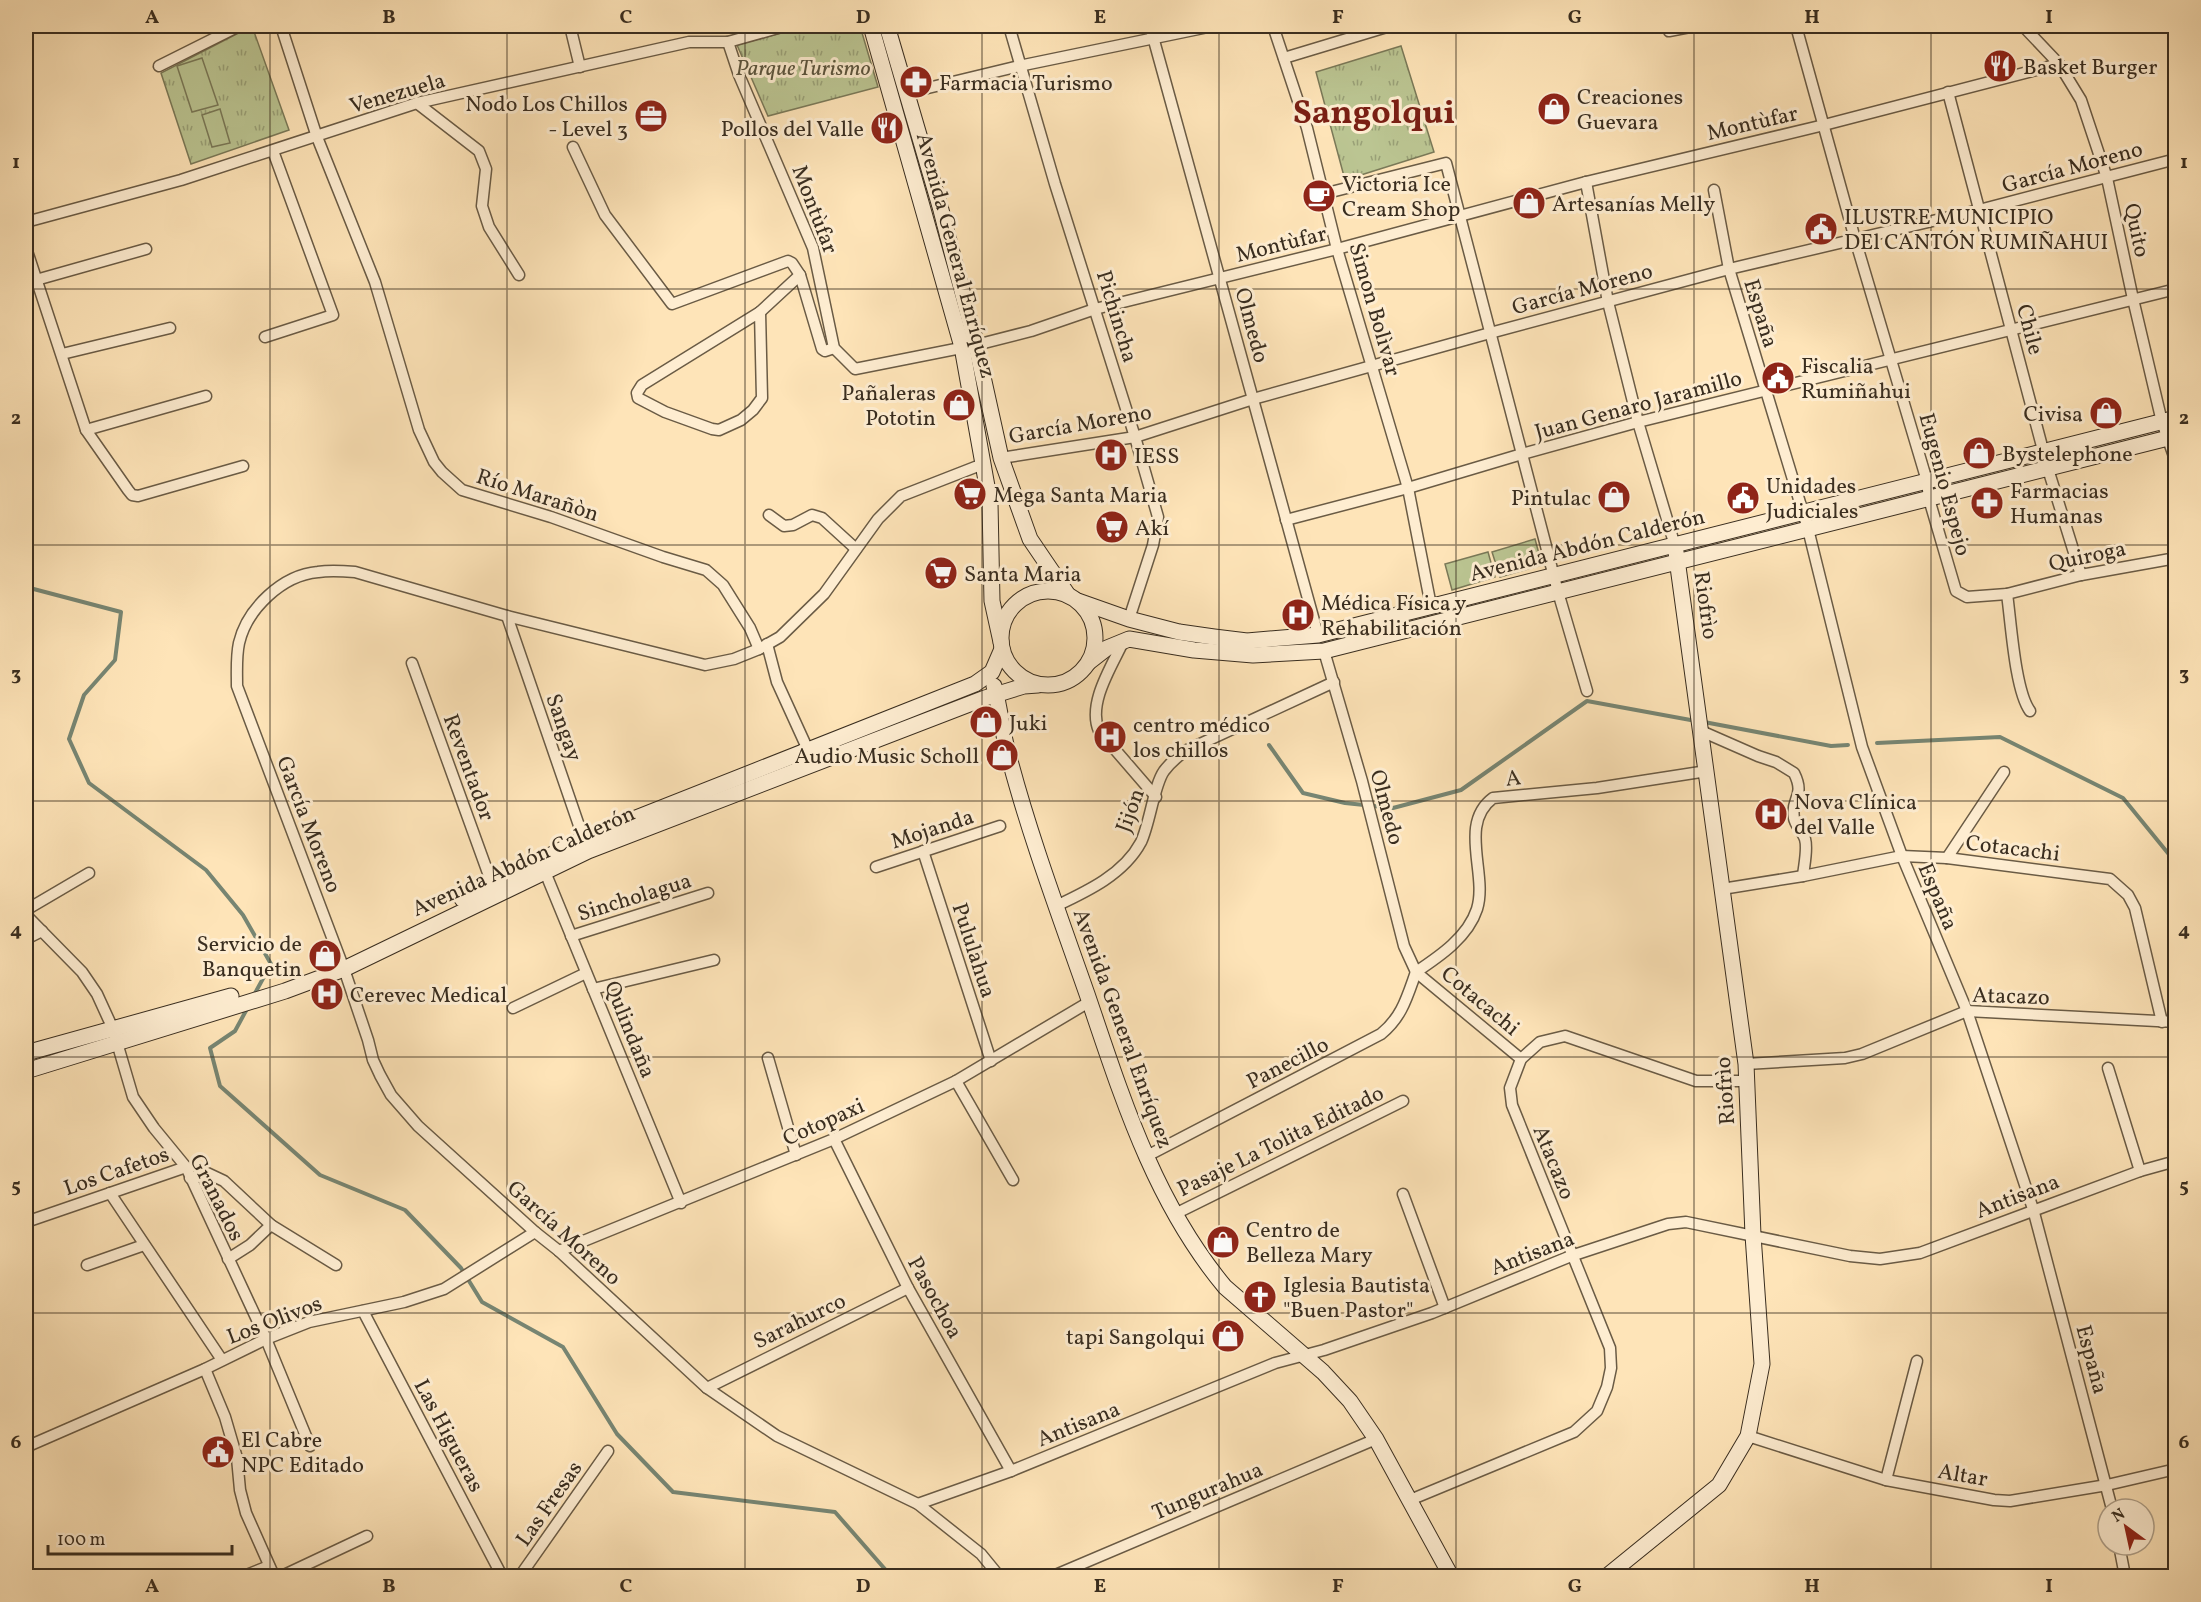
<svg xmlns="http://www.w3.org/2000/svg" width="2201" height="1602" font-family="Vollkorn,serif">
	<defs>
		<pattern id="park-tufts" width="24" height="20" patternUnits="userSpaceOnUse" patternTransform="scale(1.5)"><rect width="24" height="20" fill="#bbc592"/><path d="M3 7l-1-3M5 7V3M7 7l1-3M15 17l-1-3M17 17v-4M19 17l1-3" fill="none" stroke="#99a077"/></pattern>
	</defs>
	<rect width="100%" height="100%" fill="#fee4b8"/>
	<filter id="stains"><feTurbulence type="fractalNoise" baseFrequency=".00333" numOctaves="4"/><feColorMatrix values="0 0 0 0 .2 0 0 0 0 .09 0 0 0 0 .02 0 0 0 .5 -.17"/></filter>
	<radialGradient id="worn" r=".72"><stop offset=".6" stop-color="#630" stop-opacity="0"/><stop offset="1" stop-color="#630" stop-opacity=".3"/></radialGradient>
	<g fill="url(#park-tufts)" stroke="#7a7958" stroke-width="1.5">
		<path d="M252,26L289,130L191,164L161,73Z"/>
		<path d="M806,26H860L878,87L768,116L737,45Z"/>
		<path d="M1401,46L1434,152L1345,180L1316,72Z"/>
	</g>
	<g fill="#bbc592" stroke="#7a7958" stroke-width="1.5">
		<path d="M202,58L218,105L192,112L177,66Z"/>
		<path d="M220,109L230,143L212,147L202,115Z"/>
		<path d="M1535,539L1542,565L1500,577L1492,552Z"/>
		<path d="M1488,552L1495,577L1452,590L1445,564Z"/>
	</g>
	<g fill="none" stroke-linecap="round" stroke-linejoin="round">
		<g stroke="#778572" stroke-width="4">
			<path d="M26,587L121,612L115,660L84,695L69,739L89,783L206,870L243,915L271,964L254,995"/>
			<path d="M1704,722L1831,746L1848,745"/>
			<path d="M1877,743L2000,737L2123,798L2176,863"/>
			<path d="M1269,745L1303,793L1345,803L1393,808L1461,790L1587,701L1696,721"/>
			<path d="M248,1007L235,1031L210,1048L220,1086L320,1175L405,1210L461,1268L482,1302L563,1347L617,1434L673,1492L835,1512L891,1576"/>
		</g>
		<g stroke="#6a5b45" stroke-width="13">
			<g id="street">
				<path d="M281,26L317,137L375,282L419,430L434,462L442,472L462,490L551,517L663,557L706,570L723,585L750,628L759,649"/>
				<path d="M570,26L580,67"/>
				<path d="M1009,26L1055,184L1135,437L1158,517L1153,545L1129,619"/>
				<path d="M1150,26L1318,635"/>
				<path d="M1273,26L1307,128L1337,249L1408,488L1431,606"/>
				<path d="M1667,26L1669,31L1695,26"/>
				<path d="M1796,26L1855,239L1927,481L1929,499L1956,591L1967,597L2007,594L2081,575L2176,558"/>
				<path d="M2023,26L2059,64L2081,100L2107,178L2133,299L2162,422L2176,462"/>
				<path d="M728,42L739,75L813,248L834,348L855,369L976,345L1031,331L1095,309L1337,249L1586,182L1824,125L2059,64"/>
				<path d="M1284,58L1390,26"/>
				<path d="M159,66L239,26"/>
				<path d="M1948,92L2048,469L2081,575"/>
				<path d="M907,93L1019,66L1213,26"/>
				<path d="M417,103L479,151L486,169L482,206L489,227L519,275"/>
				<path d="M573,147L605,215L672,304L788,261L792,263L800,275"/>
				<path d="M1586,182L1608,302L1638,422L1675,546"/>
				<path d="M1714,190L1729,269L1808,529L1862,747L1902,856L1967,1011L2033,1209L2112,1509"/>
				<path d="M1323,194L1446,163L1558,592L1587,691"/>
				<path d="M26,222L181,180L417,103L689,42H728L785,26"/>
				<path d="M26,248L86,430L128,490L132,495L138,496L243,466"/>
				<path d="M36,280L146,249"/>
				<path d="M760,312L762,398L753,410L741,420L719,430L712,429L665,412L638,398L637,393L642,385Z"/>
				<path d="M760,312L800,275L822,349L825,351L834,348"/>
				<path d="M265,337L333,315L273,151"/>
				<path d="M62,354L170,328"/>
				<path d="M86,430L206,396"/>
				<path d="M1001,458L1135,437L1253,399L1490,333L1729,269L1979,210L2176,159"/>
				<path d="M983,464L901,496L878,519L824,594L780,637L759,649L734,659L705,665L507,616L355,572C343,571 330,570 318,572C282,575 247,609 239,643C236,657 237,671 237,686L344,969L368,1040L373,1060L380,1075L391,1095L418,1126L535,1232L559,1251L707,1388L777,1436L918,1504L981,1554L999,1576"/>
				<path d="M769,515L784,526L793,525L812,515L822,518L856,549"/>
				<path d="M1286,520L1408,488L1522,454L1638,422L2176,289"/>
				<path d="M2007,594C2011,622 2015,691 2030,711"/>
				<path d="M507,616L586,846"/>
				<path d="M1124,640C1112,666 1087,703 1099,731L1156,797"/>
				<path d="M767,644L777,682L808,750"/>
				<path d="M1324,651L1362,781L1404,946L1416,972L1521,1059"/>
				<path d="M412,663L492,884"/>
				<path d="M1701,731L1758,756L1776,762L1794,773C1806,797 1790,798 1794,818C1795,825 1802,831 1805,839C1808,849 1804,865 1803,876"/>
				<path d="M923,851L991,1061"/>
				<path d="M1947,858L2004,772"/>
				<path d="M543,867L681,1203"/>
				<path d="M876,867L1000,826"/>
				<path d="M1722,889L1803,876L1902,856L1947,858L2110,879L2128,895L2135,908L2162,1022"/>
				<path d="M1056,906C1088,891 1124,874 1141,842C1150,823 1154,785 1164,771C1170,763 1177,757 1185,751L1334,682"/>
				<path d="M26,910L89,873"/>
				<path d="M26,915L82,972L97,994L113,1029L133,1097L154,1128L186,1167L266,1339L310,1446"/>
				<path d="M571,936L708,893"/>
				<path d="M26,939L42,931"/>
				<path d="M1416,972C1440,956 1468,937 1477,909C1488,874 1458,824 1493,798L1597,788L1707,771"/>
				<path d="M593,989L714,960"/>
				<path d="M513,1008L586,973"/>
				<path d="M768,1058L796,1155"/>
				<path d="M1746,1064L1845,1058L1862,1054L1967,1011L2176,1022"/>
				<path d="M2108,1068L2140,1171"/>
				<path d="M956,1081L1013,1180"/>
				<path d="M834,1139L908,1288L1011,1471"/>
				<path d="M1145,1157L1381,1034C1402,1017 1407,997 1416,972"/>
				<path d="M190,1178L207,1173L224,1181L271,1225L336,1265"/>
				<path d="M110,1193L222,1360"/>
				<path d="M1403,1194L1445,1308"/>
				<path d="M1175,1214L1403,1101"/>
				<path d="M26,1222L186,1167"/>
				<path d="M559,1251L834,1139L956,1081L1089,1002"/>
				<path d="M228,1259L250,1245L271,1225"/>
				<path d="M87,1265L144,1245"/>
				<path d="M363,1311L502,1576"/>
				<path d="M205,1369L225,1417L237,1458L240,1490L246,1513L274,1576"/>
				<path d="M707,1388L908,1288"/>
				<path d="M1748,1436L1886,1480L1994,1500L2010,1501L2107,1485L2176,1469"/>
				<path d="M26,1447L205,1369L266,1339L309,1322L404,1302L444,1289L535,1232"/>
				<path d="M1886,1480L1917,1361"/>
				<path d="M1410,1500L1574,1432L1597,1411L1607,1387L1611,1368L1610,1348L1512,1105L1510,1088L1521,1059L1540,1042L1565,1036L1696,1081H1748"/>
				<path d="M918,1504L1011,1471L1275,1363L1324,1350L1432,1313L1571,1256L1668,1224L1686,1222L1850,1256L1880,1259L1920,1253L2140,1171L2176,1161"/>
				<path d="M2119,1545L2125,1576"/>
				<path d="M244,1576L269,1566"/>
				<path d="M282,1576L367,1536"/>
				<path d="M520,1576L608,1451"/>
				<path d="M1053,1576L1376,1439"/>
			</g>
		</g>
		<g stroke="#392d1f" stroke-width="17">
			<g id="secondary">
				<path d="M871,26L962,347L990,503L992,601L1001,642"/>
				<path d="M887,26L941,210L976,345L1001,458L1030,539L1068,595"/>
				<circle cx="1048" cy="638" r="47"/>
				<path d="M1078,601L1129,619L1179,632L1214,637L1247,641L1318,635L2176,418"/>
				<path d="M1089,662L1107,648L1129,639L1194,650L1253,655L1324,651L2176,436"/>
				<path d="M994,686C1000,708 1002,731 1008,753C1029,834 1059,914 1087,994C1122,1097 1154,1202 1225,1287L1323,1372L1350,1401L1376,1439L1451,1576"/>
				<path d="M462,899L583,839L975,684L992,672L1002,649"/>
				<path d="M26,1053L231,996"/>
				<path d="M26,1071L285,991L344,969L588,851L985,698L1024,686L1038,685"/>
				<path d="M1607,1576L1719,1485L1748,1436L1762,1364L1753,1235L1746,1064L1676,552"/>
			</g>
		</g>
		<use href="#street" stroke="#feedd1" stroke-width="10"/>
		<use href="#secondary" stroke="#feedd1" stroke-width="15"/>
	</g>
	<path fill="none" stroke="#392d1f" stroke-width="1.5" stroke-opacity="0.55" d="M270,26V1576M507,26V1576M745,26V1576M982,26V1576M1219,26V1576M1456,26V1576M1694,26V1576M1931,26V1576M26,289H2176M26,545H2176M26,801H2176M26,1057H2176M26,1313H2176"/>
	<defs>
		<g id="restaurant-disc" transform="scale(1.725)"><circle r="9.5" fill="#8f2418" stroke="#feedd1"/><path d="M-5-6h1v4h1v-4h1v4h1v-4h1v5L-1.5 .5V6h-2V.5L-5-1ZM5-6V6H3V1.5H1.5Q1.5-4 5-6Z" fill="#fff"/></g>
		<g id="pharmacy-disc" transform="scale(1.725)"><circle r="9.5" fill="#8f2418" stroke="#feedd1"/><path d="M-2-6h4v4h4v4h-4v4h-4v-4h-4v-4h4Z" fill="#fff"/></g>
		<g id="shop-disc" transform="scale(1.725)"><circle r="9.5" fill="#8f2418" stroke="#feedd1"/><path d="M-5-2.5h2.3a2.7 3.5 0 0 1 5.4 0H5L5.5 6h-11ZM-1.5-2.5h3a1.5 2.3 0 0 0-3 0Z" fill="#fff"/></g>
		<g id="office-disc" transform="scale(1.725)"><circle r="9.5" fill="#8f2418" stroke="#feedd1"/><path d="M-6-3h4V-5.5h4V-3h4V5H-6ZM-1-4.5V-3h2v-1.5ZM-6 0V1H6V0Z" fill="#fff"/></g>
		<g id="cafe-disc" transform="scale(1.725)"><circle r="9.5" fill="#8f2418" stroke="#feedd1"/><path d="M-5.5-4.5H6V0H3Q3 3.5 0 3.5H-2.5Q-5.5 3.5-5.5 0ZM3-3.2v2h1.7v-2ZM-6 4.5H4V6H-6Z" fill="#fff"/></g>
		<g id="civic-disc" transform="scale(1.725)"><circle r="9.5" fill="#8f2418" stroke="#feedd1"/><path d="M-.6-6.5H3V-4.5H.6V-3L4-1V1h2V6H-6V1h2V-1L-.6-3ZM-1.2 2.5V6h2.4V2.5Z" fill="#fff"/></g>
		<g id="hospital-disc" transform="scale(1.725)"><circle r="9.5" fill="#8f2418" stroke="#feedd1"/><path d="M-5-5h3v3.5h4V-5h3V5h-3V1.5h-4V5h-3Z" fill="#fff"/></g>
		<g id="supermarket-disc" transform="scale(1.725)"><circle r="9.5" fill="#8f2418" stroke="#feedd1"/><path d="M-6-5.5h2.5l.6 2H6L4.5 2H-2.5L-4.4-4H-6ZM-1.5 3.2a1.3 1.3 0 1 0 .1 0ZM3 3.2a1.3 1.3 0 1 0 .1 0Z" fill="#fff"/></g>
		<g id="church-disc" transform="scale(1.725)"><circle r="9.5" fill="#8f2418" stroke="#feedd1"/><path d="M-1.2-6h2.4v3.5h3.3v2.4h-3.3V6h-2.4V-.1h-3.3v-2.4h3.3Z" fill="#fff"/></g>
	</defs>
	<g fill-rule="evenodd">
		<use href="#restaurant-disc" x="2000" y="66"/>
		<use href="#pharmacy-disc" x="916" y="82"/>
		<use href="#shop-disc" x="1554" y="109"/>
		<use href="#office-disc" x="651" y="116"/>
		<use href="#restaurant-disc" x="887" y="128"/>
		<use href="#cafe-disc" x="1319" y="196"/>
		<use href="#shop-disc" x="1529" y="203"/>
		<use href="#civic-disc" x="1821" y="229"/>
		<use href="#civic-disc" x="1778" y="378"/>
		<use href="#shop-disc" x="959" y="405"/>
		<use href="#shop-disc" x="2106" y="413"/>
		<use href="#shop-disc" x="1979" y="453"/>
		<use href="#hospital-disc" x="1111" y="455"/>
		<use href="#supermarket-disc" x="970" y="494"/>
		<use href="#shop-disc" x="1614" y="497"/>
		<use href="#civic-disc" x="1743" y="498"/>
		<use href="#pharmacy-disc" x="1987" y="503"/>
		<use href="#supermarket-disc" x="1112" y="527"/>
		<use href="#supermarket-disc" x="941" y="573"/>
		<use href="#hospital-disc" x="1298" y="615"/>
		<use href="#shop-disc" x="986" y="722"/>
		<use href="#hospital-disc" x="1110" y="737"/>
		<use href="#shop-disc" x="1002" y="755"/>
		<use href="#hospital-disc" x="1771" y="814"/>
		<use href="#shop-disc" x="325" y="956"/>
		<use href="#hospital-disc" x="327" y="994"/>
		<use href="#shop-disc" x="1223" y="1242"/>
		<use href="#church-disc" x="1260" y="1297"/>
		<use href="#shop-disc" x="1228" y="1336"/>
		<use href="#civic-disc" x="218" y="1452"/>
	</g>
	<g text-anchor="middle" stroke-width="6" stroke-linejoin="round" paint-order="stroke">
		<g font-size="22" fill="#392d1f" stroke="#feedd1" text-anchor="start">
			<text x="2023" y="74">Basket Burger</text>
			<text x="939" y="90">Farmacia Turismo</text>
			<text x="1577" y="104">Creaciones<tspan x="1577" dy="25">Guevara</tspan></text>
			<text x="628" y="111" text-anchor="end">Nodo Los Chillos<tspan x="628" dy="25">- Level 3</tspan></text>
			<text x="864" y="136" text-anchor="end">Pollos del Valle</text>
			<text x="1342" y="191">Victoria Ice<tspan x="1342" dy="25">Cream Shop</tspan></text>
			<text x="1552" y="211">Artesanías Melly</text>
			<text x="1844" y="224">ILUSTRE MUNICIPIO<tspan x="1844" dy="25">DEl CANTÓN RUMIÑAHUI</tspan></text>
			<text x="1801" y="373">Fiscalia<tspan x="1801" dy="25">Rumiñahui</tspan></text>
			<text x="936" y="400" text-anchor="end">Pañaleras<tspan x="936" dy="25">Pototin</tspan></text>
			<text x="2083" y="421" text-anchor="end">Civisa</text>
			<text x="2002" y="461">Bystelephone</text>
			<text x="1134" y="463">IESS</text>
			<text x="1766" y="493">Unidades<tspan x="1766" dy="25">Judiciales</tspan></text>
			<text x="2010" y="498">Farmacias<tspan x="2010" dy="25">Humanas</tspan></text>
			<text x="993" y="502">Mega Santa Maria</text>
			<text x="1591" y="505" text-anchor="end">Pintulac</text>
			<text x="1135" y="535">Akí</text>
			<text x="964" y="581">Santa Maria</text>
			<text x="1321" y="610">Médica Física y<tspan x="1321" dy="25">Rehabilitación</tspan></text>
			<text x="1009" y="730">Juki</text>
			<text x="1133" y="732">centro médico<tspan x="1133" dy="25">los chillos</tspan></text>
			<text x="979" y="763" text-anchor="end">Audio Music Scholl</text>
			<text x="1794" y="809">Nova Clínica<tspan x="1794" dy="25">del Valle</tspan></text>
			<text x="302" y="951" text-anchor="end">Servicio de<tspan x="302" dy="25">Banquetin</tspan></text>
			<text x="350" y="1002">Cerevec Medical</text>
			<text x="1246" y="1237">Centro de<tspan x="1246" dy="25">Belleza Mary</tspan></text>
			<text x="1283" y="1292">Iglesia Bautista<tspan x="1283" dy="25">"Buen Pastor"</tspan></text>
			<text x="1205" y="1344" text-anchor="end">tapi Sangolqui</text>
			<text x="241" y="1447">El Cabre<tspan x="241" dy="25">NPC Editado</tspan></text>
		</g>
		<g font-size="22" font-style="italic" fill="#5a533c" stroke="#feedd1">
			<text x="803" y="75">Parque Turismo</text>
		</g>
		<g font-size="22" fill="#392d1f" stroke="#feedd1">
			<text transform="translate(397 92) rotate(-16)" y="8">Venezuela</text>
			<text transform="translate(1752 122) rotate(-13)" y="8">Montùfar</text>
			<text transform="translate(2072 166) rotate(-15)" y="8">García Moreno</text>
			<text transform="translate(816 209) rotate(69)" y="8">Montùfar</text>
			<text transform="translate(2138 230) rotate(78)" y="8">Quito</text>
			<text transform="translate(1281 243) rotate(-14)" y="8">Montùfar</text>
			<text transform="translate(957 255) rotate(75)" y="8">Avenida General Enríquez</text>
			<text transform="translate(1582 288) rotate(-15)" y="8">García Moreno</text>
			<text transform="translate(1376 309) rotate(74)" y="8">Simon Bolìvar</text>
			<text transform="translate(1762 313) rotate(73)" y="8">España</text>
			<text transform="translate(1118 316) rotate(73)" y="8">Pichincha</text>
			<text transform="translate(1253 325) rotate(75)" y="8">Olmedo</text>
			<text transform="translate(2031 329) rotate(75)" y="8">Chile</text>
			<text transform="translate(1638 404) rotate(-15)" y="8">Juan Genaro Jaramillo</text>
			<text transform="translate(1080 423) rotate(-10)" y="8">García Moreno</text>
			<text transform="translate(1946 484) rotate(75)" y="8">Eugenio Espejo</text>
			<text transform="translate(538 494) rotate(18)" y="8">Río Marañòn</text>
			<text transform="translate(1587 544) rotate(-14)" y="8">Avenida Abdón Calderón</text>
			<text transform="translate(2087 555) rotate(-12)" y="8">Quiroga</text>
			<text transform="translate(1707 605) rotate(82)" y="8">Riofrìo</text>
			<text transform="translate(565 727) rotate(71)" y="8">Sangay</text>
			<text transform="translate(470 767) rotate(70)" y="8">Reventador</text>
			<text transform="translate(1513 777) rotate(-6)" y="8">A</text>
			<text transform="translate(1388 807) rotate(75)" y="8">Olmedo</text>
			<text transform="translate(1129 810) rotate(-70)" y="8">Jijón</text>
			<text transform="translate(310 824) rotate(69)" y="8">García Moreno</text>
			<text transform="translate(932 828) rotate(-18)" y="8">Mojanda</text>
			<text transform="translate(2013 847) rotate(7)" y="8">Cotacachi</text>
			<text transform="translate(523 860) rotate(-24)" y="8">Avenida Abdón Calderón</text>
			<text transform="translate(634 896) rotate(-17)" y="8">Sincholagua</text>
			<text transform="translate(1939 896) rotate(67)" y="8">España</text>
			<text transform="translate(975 950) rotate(72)" y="8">Pululahua</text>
			<text transform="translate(2011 995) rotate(2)" y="8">Atacazo</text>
			<text transform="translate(1481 1000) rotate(40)" y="8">Cotacachi</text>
			<text transform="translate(1124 1028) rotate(70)" y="8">Avenida General Enríquez</text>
			<text transform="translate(631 1029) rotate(68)" y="8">Qulindaña</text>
			<text transform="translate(1287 1062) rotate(-27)" y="8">Panecillo</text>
			<text transform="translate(1724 1091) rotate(-94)" y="8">Riofrìo</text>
			<text transform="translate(823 1121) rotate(-24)" y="8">Cotopaxi</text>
			<text transform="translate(1280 1140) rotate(-26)" y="8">Pasaje La Tolita Editado</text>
			<text transform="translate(1555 1162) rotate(68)" y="8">Atacazo</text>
			<text transform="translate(116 1170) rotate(-19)" y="8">Los Cafetos</text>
			<text transform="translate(2017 1195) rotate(-21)" y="8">Antisana</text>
			<text transform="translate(218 1197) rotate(63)" y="8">Granados</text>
			<text transform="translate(565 1232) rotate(42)" y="8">García Moreno</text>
			<text transform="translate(1532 1252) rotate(-21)" y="8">Antisana</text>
			<text transform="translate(936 1297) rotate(61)" y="8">Pasochoa</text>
			<text transform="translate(274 1319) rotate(-21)" y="8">Los Olivos</text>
			<text transform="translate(799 1320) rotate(-26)" y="8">Sarahurco</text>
			<text transform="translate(2093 1359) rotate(75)" y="8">España</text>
			<text transform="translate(1078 1423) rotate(-22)" y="8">Antisana</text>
			<text transform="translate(450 1435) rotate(62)" y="8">Las Higueras</text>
			<text transform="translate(1963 1474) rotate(10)" y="8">Altar</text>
			<text transform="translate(1207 1490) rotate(-23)" y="8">Tungurahua</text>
			<text transform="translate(548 1503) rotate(-55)" y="8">Las Fresas</text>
		</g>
		<g font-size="34" font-weight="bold" fill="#7a1f14" stroke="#feedd1">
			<text x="1374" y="123">Sangolqui</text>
		</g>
	</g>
	<rect width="2201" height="1602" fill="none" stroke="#fee4b8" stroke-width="66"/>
	<g transform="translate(2126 1527) rotate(327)"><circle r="28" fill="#feedd1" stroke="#afa08a" stroke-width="1.5"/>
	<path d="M0-4.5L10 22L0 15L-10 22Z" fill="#8f2418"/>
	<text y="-9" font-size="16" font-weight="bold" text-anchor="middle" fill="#392d1f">N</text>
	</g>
	<path d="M48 1545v9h184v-9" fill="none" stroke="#392d1f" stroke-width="3"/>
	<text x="57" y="1545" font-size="18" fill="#392d1f" stroke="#feedd1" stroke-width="4.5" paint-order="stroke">100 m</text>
	<rect x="33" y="33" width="2135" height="1536" fill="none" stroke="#392d1f" stroke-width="2"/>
	<g font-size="20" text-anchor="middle" font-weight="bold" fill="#392d1f">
		<text x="152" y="23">A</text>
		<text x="389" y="23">B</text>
		<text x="626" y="23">C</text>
		<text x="863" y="23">D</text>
		<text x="1100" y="23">E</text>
		<text x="1338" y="23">F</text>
		<text x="1575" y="23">G</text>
		<text x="1812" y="23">H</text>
		<text x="2049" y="23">I</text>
		<text x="16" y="168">1</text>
		<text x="2184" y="168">1</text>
		<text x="16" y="424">2</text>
		<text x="2184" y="424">2</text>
		<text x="16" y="680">3</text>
		<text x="2184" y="680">3</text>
		<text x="16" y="936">4</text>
		<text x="2184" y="936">4</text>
		<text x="16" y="1192">5</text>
		<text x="2184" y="1192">5</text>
		<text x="16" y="1448">6</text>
		<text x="2184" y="1448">6</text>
		<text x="152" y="1592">A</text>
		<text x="389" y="1592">B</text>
		<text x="626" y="1592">C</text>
		<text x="863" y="1592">D</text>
		<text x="1100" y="1592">E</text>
		<text x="1338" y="1592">F</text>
		<text x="1575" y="1592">G</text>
		<text x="1812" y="1592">H</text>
		<text x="2049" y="1592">I</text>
	</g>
	<rect width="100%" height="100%" filter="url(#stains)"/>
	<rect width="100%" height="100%" fill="url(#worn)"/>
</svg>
